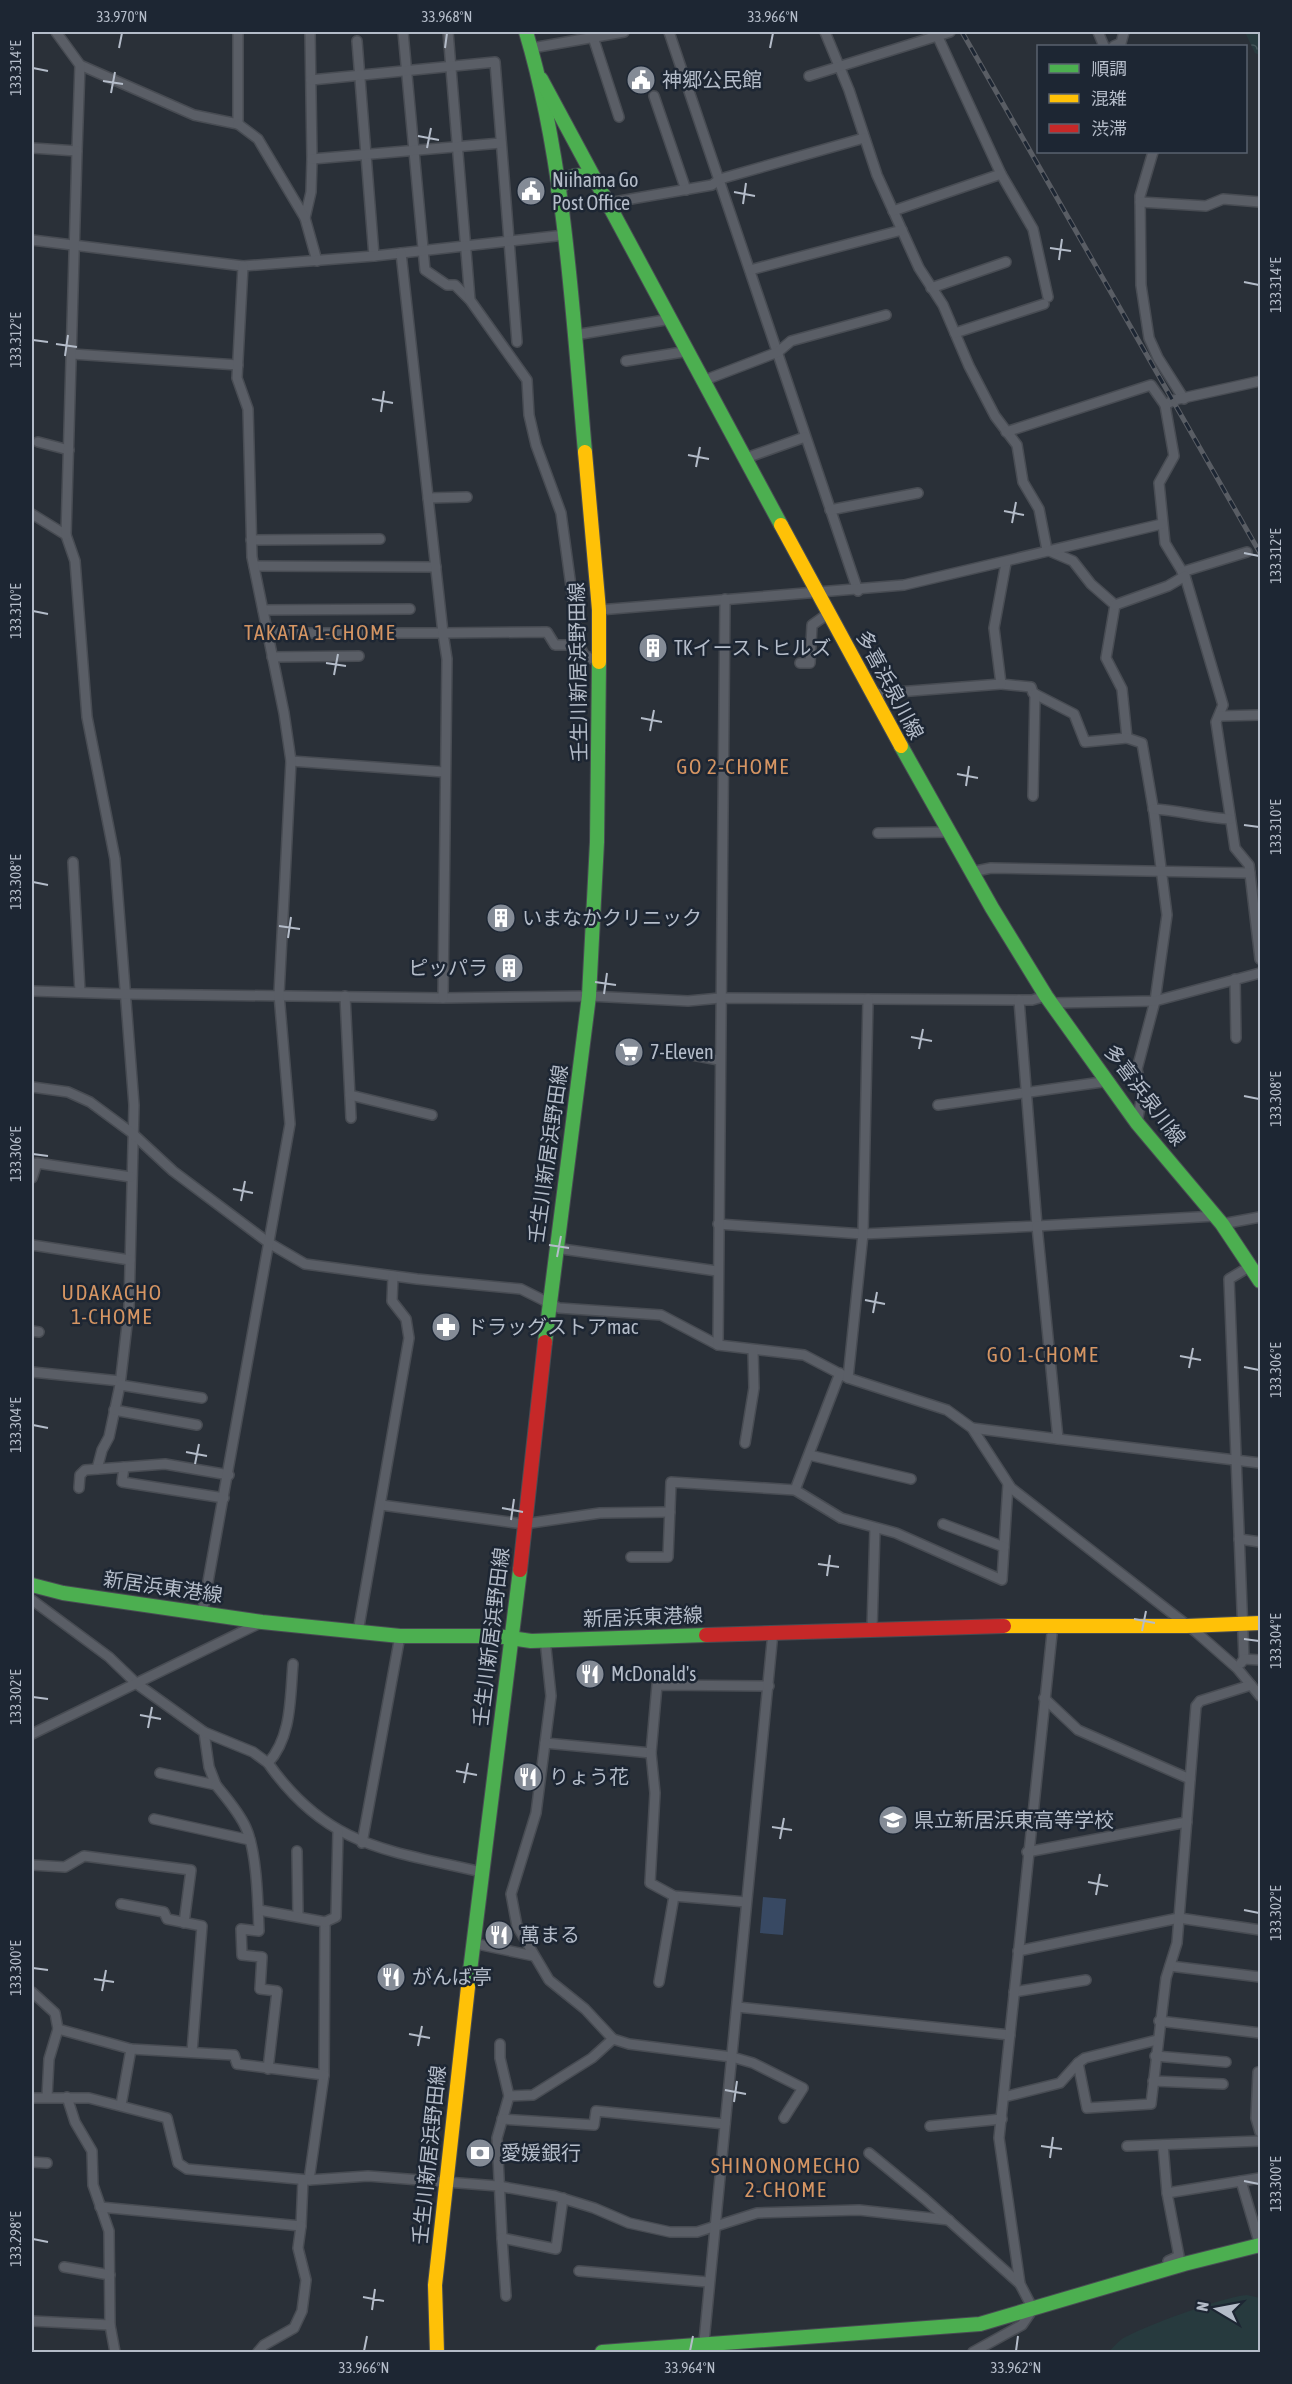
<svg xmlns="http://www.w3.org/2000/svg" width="1292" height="2384" font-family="'Asap Condensed','Noto Sans JP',sans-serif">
	<defs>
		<pattern id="forest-crowns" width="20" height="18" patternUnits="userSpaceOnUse" patternTransform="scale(1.5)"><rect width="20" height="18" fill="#273a3e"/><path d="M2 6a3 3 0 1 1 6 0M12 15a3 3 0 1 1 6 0" fill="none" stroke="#445559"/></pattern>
	</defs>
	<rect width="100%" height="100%" fill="#2a3038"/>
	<path fill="url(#forest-crowns)" d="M1245,32H1260V55L1255,53Z"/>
	<path fill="#273a3e" d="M1247,2295L1260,2298V2352H1109C1113,2347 1117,2343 1122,2339C1141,2327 1226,2296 1247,2295Z"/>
	<path fill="#384963" d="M763,1897L786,1899L783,1935L760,1933Z"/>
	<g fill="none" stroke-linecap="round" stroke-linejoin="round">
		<g stroke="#484c53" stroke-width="12">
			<g id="street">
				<path d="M310,32L312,159L311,192L305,218L317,261"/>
				<path d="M403,32L425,270L447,285H455L469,299"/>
				<path d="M448,32L470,300L527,380L529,415L536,445L561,513L579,645"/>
				<path d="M669,32L858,591"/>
				<path d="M825,32L849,90L877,175L919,268L943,305L969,366L995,416L1017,445L1023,482L1039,509L1047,550L1073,561L1091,584L1115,605L1106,658L1122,689L1127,738L1085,742L1074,714L1033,693L1031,687L1001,684L994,628L1006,563"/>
				<path d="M1098,32L1104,46"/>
				<path d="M937,35L1001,174L1033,229L1048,297"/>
				<path d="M593,37L619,117"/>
				<path d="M357,41L374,256"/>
				<path d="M1114,46L1121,43L1124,32"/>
				<path d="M532,48L624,32"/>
				<path d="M80,65L194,115L238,124V32"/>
				<path d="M809,76L950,32"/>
				<path d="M311,80L495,62L517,342"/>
				<path d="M654,96L686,190"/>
				<path d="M238,124L258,139L305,218"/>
				<path d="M32,148L77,151L80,65L56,32"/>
				<path d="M1153,152L1140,196L1141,285L1149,338L1158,358L1184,399"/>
				<path d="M312,159L501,143"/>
				<path d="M1140,202L1206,206L1223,199L1260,202"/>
				<path d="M608,203L712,185L720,179L864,138"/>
				<path d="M893,211L1001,174"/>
				<path d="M32,240L243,266L374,256L565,235"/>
				<path d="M750,270L902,230"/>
				<path d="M931,288L1006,262"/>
				<path d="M955,333L1044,304"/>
				<path d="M575,335L671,319"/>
				<path d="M72,354L238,365"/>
				<path d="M626,361L689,351"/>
				<path d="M705,380L778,352L791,341L886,315"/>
				<path d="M1165,405L1174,400L1260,381"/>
				<path d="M1006,432L1151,385L1165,405L1174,456L1159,483L1165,543L1185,576L1223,705L1216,722L1235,848L1249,865L1260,959"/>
				<path d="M38,442L69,450"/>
				<path d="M746,458L805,437"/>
				<path d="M428,498L467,497"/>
				<path d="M830,510L918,493"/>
				<path d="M32,514L66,535L75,561L87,717L115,859L134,1105L129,1308L120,1385L109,1437L102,1450L97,1469"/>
				<path d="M66,535L77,151"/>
				<path d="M251,540L380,539"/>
				<path d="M254,566L436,567"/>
				<path d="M1182,572L1247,552"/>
				<path d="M1115,605L1168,586L1185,576"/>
				<path d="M263,610L410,609"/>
				<path d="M599,610L904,585L1162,524"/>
				<path d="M267,633H443L401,253"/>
				<path d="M272,657L359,656"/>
				<path d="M800,663H810L812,625L829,613"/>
				<path d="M872,694L1001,684"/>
				<path d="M1219,716L1260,715"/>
				<path d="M1127,738L1142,743L1154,813L1167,915L1155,1001L1137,1069L1142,1095L1137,1123"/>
				<path d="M291,761L444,772"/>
				<path d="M1033,796L1035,694"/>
				<path d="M1153,809C1179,810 1204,818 1230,819"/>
				<path d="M878,833L948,832"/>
				<path d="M73,862L80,992"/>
				<path d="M971,872L991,868L1250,873"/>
				<path d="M1235,979L1236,1038"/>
				<path d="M32,991L125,994L443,998L589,996L688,1001L720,998L1032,1000L1046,996"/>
				<path d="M345,996L351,1118"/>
				<path d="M443,998L447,659L443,633L547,632L555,645H579L584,655L599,662"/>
				<path d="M1052,1003L1155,1001L1260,973"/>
				<path d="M681,1053L719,1060"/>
				<path d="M32,1087L68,1092L90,1102L132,1133L173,1171L269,1243L305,1264L417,1279L521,1289L559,1308L661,1315L718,1345L804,1355L848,1378L947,1410L972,1428L1011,1488L1196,1632L1237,1668L1260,1696"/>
				<path d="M350,1095L432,1115"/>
				<path d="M938,1105L1109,1081"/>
				<path d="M32,1178L37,1163L131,1177"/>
				<path d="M718,1224L863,1234L1037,1226L1019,1000"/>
				<path d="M1222,1224L1260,1217"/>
				<path d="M32,1245L130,1260"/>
				<path d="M555,1248L717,1271"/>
				<path d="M32,1331L39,1332"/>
				<path d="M718,1345L725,599"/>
				<path d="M32,1372L120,1381"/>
				<path d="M840,1373L795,1490L841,1518L896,1533L1002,1580L1008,1484"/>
				<path d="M848,1378L863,1234L868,999"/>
				<path d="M120,1385L202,1398"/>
				<path d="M114,1410L197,1425"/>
				<path d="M972,1428L1058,1439L1037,1226L1216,1216"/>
				<path d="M1058,1439L1260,1463"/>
				<path d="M745,1443L754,1388L753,1350"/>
				<path d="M809,1455L911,1479"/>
				<path d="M124,1467L122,1482L224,1498"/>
				<path d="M79,1488L80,1475L85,1470L165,1464L229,1475"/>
				<path d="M381,1505L524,1524L600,1513L670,1512"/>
				<path d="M943,1524L1004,1547"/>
				<path d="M1239,1539L1260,1542"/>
				<path d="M631,1557H668L671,1482L795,1490"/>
				<path d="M32,1600L109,1657L137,1684L204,1732L209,1767L216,1785L160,1773"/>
				<path d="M202,1615L290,1124L279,994L291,761L284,713L252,557L248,409L237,378L243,266"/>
				<path d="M872,1629L875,1528"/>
				<path d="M358,1632L409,1338L406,1319L392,1301L393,1276"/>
				<path d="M545,1639L551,1696L545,1743L651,1753L657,1685L769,1686"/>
				<path d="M1244,1659L1229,1279L1249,1267"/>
				<path d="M1241,1663L1244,1659L1260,1660"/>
				<path d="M1044,1698L1078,1730L1190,1779"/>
				<path d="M204,1732L253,1752L268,1763C292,1737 290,1697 293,1664"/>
				<path d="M32,1734L262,1622"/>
				<path d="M545,1743L536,1813L511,1894L517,1926L549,1980L585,2009L613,2039L629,2044L732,2057L753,2063L803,2088L784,2118"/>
				<path d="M651,1753L655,1793L650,1883L674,1896L746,1902"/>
				<path d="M268,1763C327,1847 387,1850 481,1872"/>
				<path d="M216,1785C227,1799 239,1812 246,1828C257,1852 258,1904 259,1931L241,1929L242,1955L262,1957L260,1989L277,1991L268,2069"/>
				<path d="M154,1819L250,1840"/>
				<path d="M362,1843L400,1636"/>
				<path d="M297,1851L298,1916"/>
				<path d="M1027,1852L1187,1822"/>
				<path d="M32,1865L65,1867L84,1856L191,1870L184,1923"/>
				<path d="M121,1904L164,1912L167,1919L202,1926L192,2052"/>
				<path d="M259,1910L325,1922L324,2075L309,2180"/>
				<path d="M325,1922L336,1917L338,1831"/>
				<path d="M472,1943L534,1956"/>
				<path d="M1018,1951L1179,1918L1260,1930"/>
				<path d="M1170,1966L1260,1977"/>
				<path d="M659,1982L674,1896"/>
				<path d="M32,1992L55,2013L58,2029L131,2049L234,2055L237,2064L324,2075"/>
				<path d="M1014,1992L1086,1980"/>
				<path d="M737,2007L1010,2035"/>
				<path d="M1159,2021L1260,2033"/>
				<path d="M500,2044V2058L509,2096L497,2138L502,2238L556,2249L563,2198"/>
				<path d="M1155,2056L1226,2062"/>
				<path d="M1078,2063L1085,2058L1157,2040"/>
				<path d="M1258,2072L1256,2118L1260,2132"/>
				<path d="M1153,2081L1223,2084"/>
				<path d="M509,2096L533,2095L592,2058L613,2039"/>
				<path d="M47,2097L49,2059L58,2029"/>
				<path d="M67,2097L75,2122L92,2151L93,2185L109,2231L110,2325L115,2352"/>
				<path d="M1004,2097L1060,2083L1078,2063L1087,2108L1151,2104L1166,1978L1177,1943L1196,1706L1200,1701L1251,1685"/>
				<path d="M32,2098H89L167,2118L178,2163L187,2169L309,2180L368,2176L498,2186L555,2196L594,2208L629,2223L670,2232H697L757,2213L859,2210L949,2220"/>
				<path d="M121,2105L131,2049"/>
				<path d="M502,2119L594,2125L596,2111L725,2124"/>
				<path d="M930,2126L1002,2119"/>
				<path d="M1163,2145L1167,2193L1179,2256L1168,2261L1167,2269"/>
				<path d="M1127,2146L1260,2141"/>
				<path d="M869,2153L925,2199L1020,2284"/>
				<path d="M32,2162L47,2163"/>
				<path d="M1241,2181L1260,2245"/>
				<path d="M1167,2193L1260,2178"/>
				<path d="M100,2207L301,2226L303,2180"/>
				<path d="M502,2238L506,2296"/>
				<path d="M64,2267L110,2275"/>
				<path d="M579,2271L708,2282"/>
				<path d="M32,2321L110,2325"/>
				<path d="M258,2352L264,2345L294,2328L302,2311L306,2280L298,2248L301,2226"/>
				<path d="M703,2352L773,1632"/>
				<path d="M973,2352L1022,2325L1033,2309L1020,2284L999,2138L1053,1624"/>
			</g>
		</g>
		<g stroke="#484c53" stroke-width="16">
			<g id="fast">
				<path d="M526,32C565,162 573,317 585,452"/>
				<path d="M541,79L781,525"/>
				<path d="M558,190C569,174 579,171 596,182"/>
				<path d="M901,746L992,908L1046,996L1137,1123L1222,1224L1260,1281"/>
				<path d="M545,1342L589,996L597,842L599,662"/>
				<path d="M32,1585L63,1593L262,1622L400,1636H497L531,1641L706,1635"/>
				<path d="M468,1987L520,1570"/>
				<path d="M602,2352L980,2324L1184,2264L1260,2245"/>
			</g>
		</g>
		<g stroke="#484c53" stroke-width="16">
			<g id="slow">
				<path d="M585,452L599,610V662"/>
				<path d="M781,525L901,746"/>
				<path d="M1004,1626H1187L1260,1623"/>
				<path d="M437,2352L435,2285L468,1987"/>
			</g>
		</g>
		<g stroke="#484c53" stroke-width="16">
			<g id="jam">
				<path d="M520,1570L545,1342"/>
				<path d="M706,1635L1004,1626"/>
			</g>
		</g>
		<use href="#street" stroke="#5a5e66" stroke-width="9"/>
		<use href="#fast" stroke="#4caf50" stroke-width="14"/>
		<use href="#slow" stroke="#ffc107" stroke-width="14"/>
		<use href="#jam" stroke="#c62828" stroke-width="14"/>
		<g stroke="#595d64" stroke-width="5">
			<path id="rail" d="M962,32L1260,553"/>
		</g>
		<use href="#rail" stroke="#1d2633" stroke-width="3" stroke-dasharray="9" stroke-linecap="butt"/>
	</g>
	<path fill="none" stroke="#b4bcc9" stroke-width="2" d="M119,48L122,33M445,48L447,33M770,48L773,33M33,68L48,71M103,81L123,84M111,93L115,72M418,136L439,140M427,148L431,128M734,192L755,196M743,204L746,183M1050,248L1071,251M1059,260L1062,239M1244,282L1259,285M33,340L48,342M56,344L77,347M65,356L68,335M372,399L393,403M381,412L384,391M688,455L709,459M696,467L700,447M1004,511L1024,515M1012,523L1016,502M1244,553L1259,556M33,611L48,614M326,663L346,666M334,675L338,654M641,718L662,722M650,731L654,710M957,774L978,778M966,786L969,766M1244,825L1259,827M33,882L48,885M279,926L300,929M288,938L291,917M595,982L616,985M604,994L607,973M911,1037L932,1041M919,1049L923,1029M1244,1096L1259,1099M33,1154L48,1156M233,1189L253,1193M241,1201L245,1181M549,1245L569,1248M557,1257L561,1236M865,1300L885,1304M873,1313L877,1292M1180,1356L1201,1360M1244,1367L1259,1370M1189,1368L1193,1348M33,1425L48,1428M186,1452L207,1456M195,1464L199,1444M502,1508L523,1512M511,1520L514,1499M818,1564L839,1567M827,1576L830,1555M1134,1619L1155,1623M1142,1631L1146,1611M1244,1639L1259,1641M33,1697L48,1699M140,1715L161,1719M148,1728L152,1707M456,1771L477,1775M464,1783L468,1763M772,1827L792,1830M780,1839L784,1818M1088,1882L1108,1886M1096,1895L1100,1874M1244,1910L1259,1913M33,1968L48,1970M94,1979L114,1982M102,1991L106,1970M409,2034L430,2038M418,2046L422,2026M725,2090L746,2094M734,2102L737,2081M1041,2146L1062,2149M1050,2158L1053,2137M1244,2181L1259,2184M33,2239L48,2242M363,2297L384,2301M372,2310L375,2289M364,2351L367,2336M690,2351L693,2336M1016,2351L1018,2336"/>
	<defs>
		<g id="civic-disc" transform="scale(1.5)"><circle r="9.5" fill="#848b96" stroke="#1d2633"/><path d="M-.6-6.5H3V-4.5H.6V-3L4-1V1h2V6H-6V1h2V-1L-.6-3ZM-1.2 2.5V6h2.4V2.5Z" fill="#fff"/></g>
		<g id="building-disc" transform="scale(1.5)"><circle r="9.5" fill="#848b96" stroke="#1d2633"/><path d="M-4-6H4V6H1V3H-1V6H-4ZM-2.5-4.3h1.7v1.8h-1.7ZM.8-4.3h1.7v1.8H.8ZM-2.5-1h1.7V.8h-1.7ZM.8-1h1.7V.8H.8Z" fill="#fff"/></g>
		<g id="supermarket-disc" transform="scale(1.5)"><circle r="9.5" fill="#848b96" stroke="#1d2633"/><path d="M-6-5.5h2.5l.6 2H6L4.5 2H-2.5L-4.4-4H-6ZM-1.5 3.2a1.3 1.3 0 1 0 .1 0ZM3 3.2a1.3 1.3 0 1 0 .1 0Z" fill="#fff"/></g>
		<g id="pharmacy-disc" transform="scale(1.5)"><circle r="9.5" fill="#848b96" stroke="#1d2633"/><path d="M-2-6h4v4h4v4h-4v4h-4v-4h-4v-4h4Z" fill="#fff"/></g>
		<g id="restaurant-disc" transform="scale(1.5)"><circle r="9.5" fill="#848b96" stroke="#1d2633"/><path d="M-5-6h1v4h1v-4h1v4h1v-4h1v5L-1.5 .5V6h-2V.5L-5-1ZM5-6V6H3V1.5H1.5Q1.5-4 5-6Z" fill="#fff"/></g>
		<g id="school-disc" transform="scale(1.5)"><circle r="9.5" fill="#848b96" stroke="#1d2633"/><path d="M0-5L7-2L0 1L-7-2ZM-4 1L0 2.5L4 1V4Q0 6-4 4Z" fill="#fff"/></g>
		<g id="bank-disc" transform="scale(1.5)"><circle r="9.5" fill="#848b96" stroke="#1d2633"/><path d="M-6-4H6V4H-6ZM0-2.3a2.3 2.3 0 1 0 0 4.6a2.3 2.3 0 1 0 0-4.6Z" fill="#fff"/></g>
	</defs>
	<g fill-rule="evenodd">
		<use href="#civic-disc" x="641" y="80"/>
		<use href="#civic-disc" x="531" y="191"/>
		<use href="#building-disc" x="653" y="648"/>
		<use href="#building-disc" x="501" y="918"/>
		<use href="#building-disc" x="509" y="968"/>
		<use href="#supermarket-disc" x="629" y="1052"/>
		<use href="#pharmacy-disc" x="446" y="1327"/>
		<use href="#restaurant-disc" x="590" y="1674"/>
		<use href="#restaurant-disc" x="528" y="1777"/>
		<use href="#school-disc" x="893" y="1820"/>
		<use href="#restaurant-disc" x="499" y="1935"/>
		<use href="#restaurant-disc" x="391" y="1977"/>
		<use href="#bank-disc" x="480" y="2153"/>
	</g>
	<g text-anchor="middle" stroke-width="5" stroke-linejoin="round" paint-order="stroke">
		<g font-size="20" fill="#b4bcc9" stroke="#1d2633" text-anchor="start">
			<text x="662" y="87">神郷公民館</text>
			<text x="552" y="187">Niihama Go<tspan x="552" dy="23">Post Office</tspan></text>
			<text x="674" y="655">TKイーストヒルズ</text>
			<text x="522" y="925">いまなかクリニック</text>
			<text x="488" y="975" text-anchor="end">ピッパラ</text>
			<text x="650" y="1059">7-Eleven</text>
			<text x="467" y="1334">ドラッグストアmac</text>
			<text x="611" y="1681">McDonald's</text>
			<text x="549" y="1784">りょう花</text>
			<text x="914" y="1827">県立新居浜東高等学校</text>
			<text x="520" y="1942">萬まる</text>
			<text x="412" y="1984">がんば亭</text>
			<text x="501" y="2160">愛媛銀行</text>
		</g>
		<g font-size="20" fill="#b4bcc9" stroke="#1d2633">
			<text transform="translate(578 672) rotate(-91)" y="7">壬生川新居浜野田線</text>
			<text transform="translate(890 685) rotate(62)" y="7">多喜浜泉川線</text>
			<text transform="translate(1145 1095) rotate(53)" y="7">多喜浜泉川線</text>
			<text transform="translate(548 1154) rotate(-82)" y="7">壬生川新居浜野田線</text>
			<text transform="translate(163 1587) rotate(8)" y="7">新居浜東港線</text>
			<text transform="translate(643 1617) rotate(-2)" y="7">新居浜東港線</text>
			<text transform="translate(491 1637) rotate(-83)" y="7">壬生川新居浜野田線</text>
			<text transform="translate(429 2155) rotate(-84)" y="7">壬生川新居浜野田線</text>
		</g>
		<g font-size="21" letter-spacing="1.5" fill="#d59563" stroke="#1d2633">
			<text x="320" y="640">TAKATA 1-CHOME</text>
			<text x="733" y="774">GO 2-CHOME</text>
			<text x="112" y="1300">UDAKACHO<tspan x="112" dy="24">1-CHOME</tspan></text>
			<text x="1043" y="1362">GO 1-CHOME</text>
			<text x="786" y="2173">SHINONOMECHO<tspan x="786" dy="24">2-CHOME</tspan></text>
		</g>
	</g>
	<rect width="1292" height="2384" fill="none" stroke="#1d2633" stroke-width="66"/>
	<rect x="1037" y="45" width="210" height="108" fill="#1d2633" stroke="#59626f" stroke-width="1.5"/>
	<rect x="1049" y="64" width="30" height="9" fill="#4caf50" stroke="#59626f" stroke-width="1.5"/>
	<text x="1091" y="75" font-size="18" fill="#b4bcc9">順調</text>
	<rect x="1049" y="94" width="30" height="9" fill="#ffc107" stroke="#59626f" stroke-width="1.5"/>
	<text x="1091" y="105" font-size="18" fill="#b4bcc9">混雑</text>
	<rect x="1049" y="124" width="30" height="9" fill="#c62828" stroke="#59626f" stroke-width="1.5"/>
	<text x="1091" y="135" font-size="18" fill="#b4bcc9">渋滞</text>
	<g transform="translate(1217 2309) rotate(280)" stroke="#1d2633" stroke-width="4.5" paint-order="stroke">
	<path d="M0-4.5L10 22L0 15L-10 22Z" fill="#b4bcc9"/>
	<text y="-9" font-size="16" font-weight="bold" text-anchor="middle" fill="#b4bcc9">N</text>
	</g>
	<rect x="33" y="33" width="1226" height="2318" fill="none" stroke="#b4bcc9" stroke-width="2"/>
	<g font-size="15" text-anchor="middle" fill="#b4bcc9">
		<text x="122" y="22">33.970°N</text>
		<text x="447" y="22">33.968°N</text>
		<text x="773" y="22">33.966°N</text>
		<text transform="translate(16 68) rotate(-90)" y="5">133.314°E</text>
		<text transform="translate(1276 285) rotate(-90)" y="5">133.314°E</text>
		<text transform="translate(16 340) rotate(-90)" y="5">133.312°E</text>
		<text transform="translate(1276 556) rotate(-90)" y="5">133.312°E</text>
		<text transform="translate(16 611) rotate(-90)" y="5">133.310°E</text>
		<text transform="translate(1276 827) rotate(-90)" y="5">133.310°E</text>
		<text transform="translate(16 882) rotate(-90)" y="5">133.308°E</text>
		<text transform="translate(1276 1099) rotate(-90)" y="5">133.308°E</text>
		<text transform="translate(16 1154) rotate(-90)" y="5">133.306°E</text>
		<text transform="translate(1276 1370) rotate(-90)" y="5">133.306°E</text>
		<text transform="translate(16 1425) rotate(-90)" y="5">133.304°E</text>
		<text transform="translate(1276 1641) rotate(-90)" y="5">133.304°E</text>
		<text transform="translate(16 1697) rotate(-90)" y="5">133.302°E</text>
		<text transform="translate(1276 1913) rotate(-90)" y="5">133.302°E</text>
		<text transform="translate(16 1968) rotate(-90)" y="5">133.300°E</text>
		<text transform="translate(1276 2184) rotate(-90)" y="5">133.300°E</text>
		<text transform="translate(16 2239) rotate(-90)" y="5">133.298°E</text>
		<text x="364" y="2373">33.966°N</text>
		<text x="690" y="2373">33.964°N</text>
		<text x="1016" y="2373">33.962°N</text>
	</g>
</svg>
